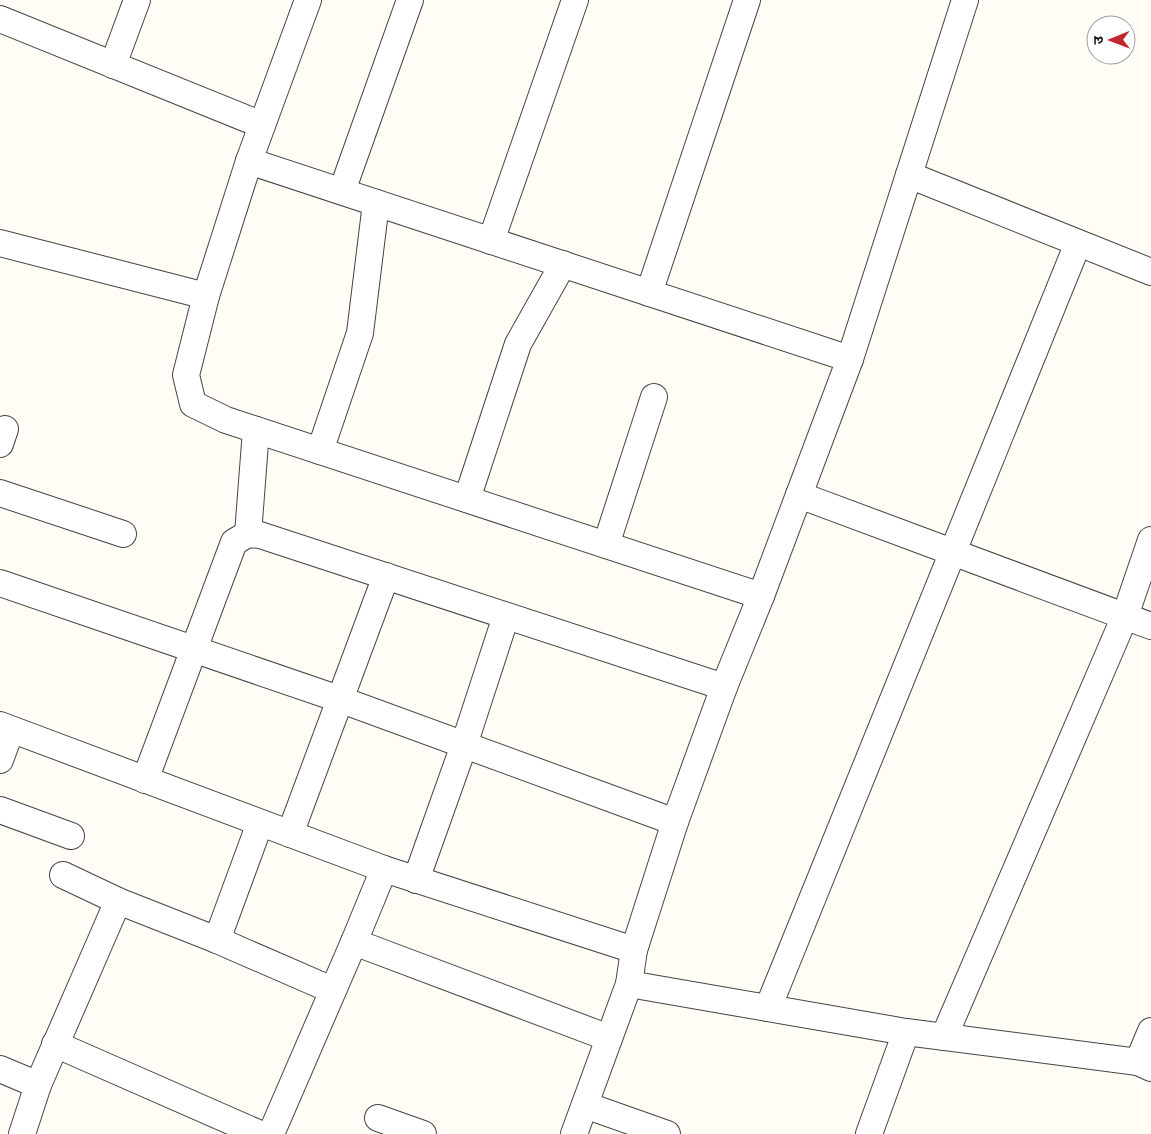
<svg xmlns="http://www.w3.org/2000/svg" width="1151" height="1134" font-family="'IBM Plex Serif','Noto Sans Devanagari',serif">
	<rect width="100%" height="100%" fill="#fffdf5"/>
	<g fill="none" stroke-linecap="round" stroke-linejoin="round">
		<g stroke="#444" stroke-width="28">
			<g id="minor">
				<path d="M308,0L249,161L206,296L186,375L193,404L226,420L761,596"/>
				<path d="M0,19L262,125"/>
				<path d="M113,65L137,0"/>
				<path d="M249,161L850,359"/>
				<path d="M909,175L1151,272"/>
				<path d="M342,191L410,0"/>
				<path d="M491,241L575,0"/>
				<path d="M0,243L206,296"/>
				<path d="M649,293L747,0"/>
				<path d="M0,444L5,429"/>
				<path d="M320,451L360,333L376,203"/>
				<path d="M0,493L123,534"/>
				<path d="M799,495L1151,626"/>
				<path d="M467,499L518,344L563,264"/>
				<path d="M248,534L256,430"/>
				<path d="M606,545L654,397"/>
				<path d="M0,583L339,699L675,822"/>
				<path d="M0,725L384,869L634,950"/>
				<path d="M0,760L11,730"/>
				<path d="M145,780L234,542L248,534L260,535L724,687"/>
				<path d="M0,810L71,836"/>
				<path d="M290,834L386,576"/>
				<path d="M63,875L118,901L217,940L332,990"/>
				<path d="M416,880L464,745L506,616"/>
				<path d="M217,940L260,823"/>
				<path d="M354,942L609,1038"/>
				<path d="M629,984L906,1032L1138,1062L1151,1068"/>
				<path d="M768,1008L1078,243"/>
				<path d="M944,1037L1125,616L1151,540"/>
				<path d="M55,1044L260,1134"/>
				<path d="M1138,1062L1151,1031"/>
				<path d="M0,1069L38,1085"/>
				<path d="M585,1105L667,1134"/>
				<path d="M378,1118L423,1134"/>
				<path d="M22,1134L38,1085L118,901"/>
				<path d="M271,1134L354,942L384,869"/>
				<path d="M574,1134L629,984L634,950L675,822L724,687L761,596L850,359L965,0"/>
				<path d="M869,1134L906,1032"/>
			</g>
		</g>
		<use href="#minor" stroke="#fff" stroke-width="26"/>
	</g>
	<g transform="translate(1111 40) rotate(269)"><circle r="24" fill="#ffffff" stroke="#a0a0a0"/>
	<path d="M0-4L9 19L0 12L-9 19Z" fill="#c4262e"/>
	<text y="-8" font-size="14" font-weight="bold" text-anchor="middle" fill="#111111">उ</text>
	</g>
</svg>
